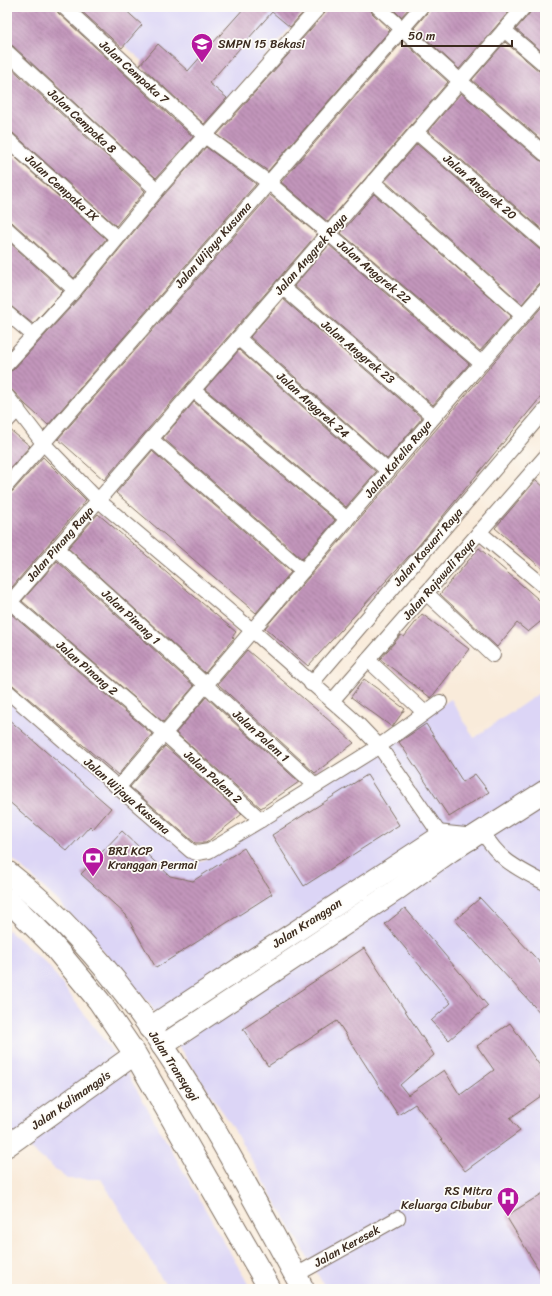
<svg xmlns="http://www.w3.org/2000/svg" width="552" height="1296" font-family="Sriracha,sans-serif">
	<defs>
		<pattern id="building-back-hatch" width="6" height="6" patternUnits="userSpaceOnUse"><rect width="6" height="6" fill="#c295bb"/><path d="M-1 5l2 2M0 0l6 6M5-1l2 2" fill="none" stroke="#9f7a97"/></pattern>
	</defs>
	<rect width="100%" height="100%" fill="#fdfcf7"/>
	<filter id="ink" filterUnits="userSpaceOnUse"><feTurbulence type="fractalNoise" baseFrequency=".025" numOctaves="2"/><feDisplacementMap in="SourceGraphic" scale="8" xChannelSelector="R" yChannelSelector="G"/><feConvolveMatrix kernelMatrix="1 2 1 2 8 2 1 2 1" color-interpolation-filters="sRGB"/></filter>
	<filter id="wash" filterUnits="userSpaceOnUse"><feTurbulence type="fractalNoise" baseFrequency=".012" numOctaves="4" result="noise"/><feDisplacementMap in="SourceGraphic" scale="16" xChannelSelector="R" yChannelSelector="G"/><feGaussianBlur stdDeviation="0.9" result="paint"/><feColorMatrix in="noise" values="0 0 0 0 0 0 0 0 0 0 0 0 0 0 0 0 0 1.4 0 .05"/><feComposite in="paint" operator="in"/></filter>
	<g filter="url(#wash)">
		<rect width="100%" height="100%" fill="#f9ebda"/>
		<g fill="#dcd5f6">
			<path d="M81,7H308L210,120Z"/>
			<path d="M545,689V1289H326L231,1124L149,1003L58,901L7,854V694L201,862L451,699L474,738Z"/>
			<path d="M7,929L47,964L123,1066L251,1289H168L101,1179H67L7,1129Z"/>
		</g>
		<g id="blocks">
			<g fill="url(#building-back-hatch)">
				<path d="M7,7H56L58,13L193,137L156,178L13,46L7,44Z"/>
				<path d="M77,7H122L142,25L122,48Z"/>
				<path d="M245,7H308L290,27L272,12L209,83L227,98L204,124L140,65L158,44L188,71Z"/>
				<path d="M327,7H370L372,13L390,30L268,171L217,135L325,13Z"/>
				<path d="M391,7H410L401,17Z"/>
				<path d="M429,7H513L459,69L414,28L427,13Z"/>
				<path d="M532,7H545V54L516,29L530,13Z"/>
				<path d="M403,41L448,82L328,222L281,182Z"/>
				<path d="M505,42L539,71L545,73V143L472,80Z"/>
				<path d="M7,64L145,191L116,226L13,133L7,131Z"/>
				<path d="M461,93L539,160L545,162V232L428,131Z"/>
				<path d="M417,144L539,249L545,251V282L539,284L522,304L385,181Z"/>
				<path d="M206,147L256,184L48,425L26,405L13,391L7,388V372L13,370L81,296L163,196Z"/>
				<path d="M7,150L106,239L74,278L13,223L7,221Z"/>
				<path d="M374,194L511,316L480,351L341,233Z"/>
				<path d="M270,195L317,234L104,480L58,439Z"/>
				<path d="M7,240L63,291L33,324L12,307L7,305Z"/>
				<path d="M329,245L469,364L433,405L294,286Z"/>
				<path d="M283,299L422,418L387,459L250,337Z"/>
				<path d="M545,303V392L419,545L308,666L265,628Z"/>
				<path d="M239,350L376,472L346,507L205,389Z"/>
				<path d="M194,402L335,520L302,559L163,438Z"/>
				<path d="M7,429H9L30,446L7,472Z"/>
				<path d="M152,451L291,572L256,613L116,493Z"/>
				<path d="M43,457L86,500L7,593V493L13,491Z"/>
				<path d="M536,480L545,488V571L495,528Z"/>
				<path d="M98,514L236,632L232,637L234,638L205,673L68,548Z"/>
				<path d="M479,548L545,605V618L528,632L517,623L497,647L440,594Z"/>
				<path d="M57,561L194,686L163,722L22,601Z"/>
				<path d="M7,614H11L152,734L118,775L7,680Z"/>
				<path d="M422,614L469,649L431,698L380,659L401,635L404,637Z"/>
				<path d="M247,650L339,729L354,743L315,773L218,684Z"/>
				<path d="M364,679L405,709L392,727L351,697Z"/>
				<path d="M206,697L299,782L261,808L176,733Z"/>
				<path d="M7,718L111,808L93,829L90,826L67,851L7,800Z"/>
				<path d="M426,724L463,782L475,774L489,792L449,817L399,742Z"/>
				<path d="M165,746L242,814L206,843H195L130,787Z"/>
				<path d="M367,775L399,825L304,886L272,835Z"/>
				<path d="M122,831L170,876L193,881L244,848L272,894L156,968L126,915L81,874Z"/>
				<path d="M480,898L545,968V1018L455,920Z"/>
				<path d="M405,908L488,1006L449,1040L431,1021L451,1003L385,924Z"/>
				<path d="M364,948L434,1055L400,1085L408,1095L444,1070L460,1095L494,1070L477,1046L510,1023L545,1073V1093L510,1118L520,1131L465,1171L415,1104L398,1115L337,1021L268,1066L243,1029Z"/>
				<path d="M545,1192V1280L506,1216Z"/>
			</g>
		</g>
	</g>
	<g filter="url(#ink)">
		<use href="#blocks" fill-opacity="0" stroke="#7e6e60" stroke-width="1"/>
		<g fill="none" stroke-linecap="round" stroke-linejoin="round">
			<g stroke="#7e6e60" stroke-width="16">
				<g id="minor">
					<path d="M64,7L205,136L268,182L481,363"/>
					<path d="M378,7L460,81L545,154"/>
					<path d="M504,30L545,65"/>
					<path d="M7,52L157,190"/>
					<path d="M416,132L545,243"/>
					<path d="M7,139L117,238"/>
					<path d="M373,182L522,315"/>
					<path d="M7,229L75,290"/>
					<path d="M282,287L434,417"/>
					<path d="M7,313L33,335"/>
					<path d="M238,338L388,471"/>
					<path d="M7,364L75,290L157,190L319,7"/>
					<path d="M193,390L347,519"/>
					<path d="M7,396L43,443L98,500L253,631L357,723L379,746L446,843"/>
					<path d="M7,421L18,409"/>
					<path d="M151,439L303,571"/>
					<path d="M7,485L421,7"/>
					<path d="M479,532L545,587"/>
					<path d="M56,548L315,785"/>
					<path d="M426,593L493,655"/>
					<path d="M10,602L165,734L261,820"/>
					<path d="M7,606L524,7"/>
					<path d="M368,660L424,712"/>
					<path d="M311,684L545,410"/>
					<path d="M7,691L191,851L197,853L209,851L261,820L378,747L440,702"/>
					<path d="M332,701L545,457"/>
					<path d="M118,788L434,417L545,290"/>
					<path d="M482,831C500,861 515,867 545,883"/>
					<path d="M296,1275L398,1218"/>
				</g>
			</g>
			<g stroke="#7e6e60" stroke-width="23">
				<g id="secondary">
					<path d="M149,1028L441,836L470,839"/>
					<path d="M162,1046L395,891L451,851L545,791"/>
					<path d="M7,1146L135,1054"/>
				</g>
			</g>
			<g stroke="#7e6e60" stroke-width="24">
				<g id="trunk">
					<path d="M7,872C143,978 221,1141 303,1289"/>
					<path d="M7,899L51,943L99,1001L135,1054L270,1289"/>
				</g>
			</g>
			<use href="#minor" stroke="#fff" stroke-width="14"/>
			<use href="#secondary" stroke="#fff" stroke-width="21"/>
			<use href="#trunk" stroke="#fff" stroke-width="22"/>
		</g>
	</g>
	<defs>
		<g id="school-pin" transform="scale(1.15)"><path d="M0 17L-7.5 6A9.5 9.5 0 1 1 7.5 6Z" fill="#b5179e" stroke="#fdfcf7"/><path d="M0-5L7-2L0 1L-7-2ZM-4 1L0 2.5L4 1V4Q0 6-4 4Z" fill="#fff"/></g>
		<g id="bank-pin" transform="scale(1.15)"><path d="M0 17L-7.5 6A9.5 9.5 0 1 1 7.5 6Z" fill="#b5179e" stroke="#fdfcf7"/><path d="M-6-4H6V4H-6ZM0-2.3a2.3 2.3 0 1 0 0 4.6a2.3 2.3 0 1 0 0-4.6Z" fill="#fff"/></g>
		<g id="hospital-pin" transform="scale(1.15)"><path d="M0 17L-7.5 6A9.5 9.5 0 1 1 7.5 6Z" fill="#b5179e" stroke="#fdfcf7"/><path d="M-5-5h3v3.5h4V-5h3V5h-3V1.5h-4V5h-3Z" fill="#fff"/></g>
	</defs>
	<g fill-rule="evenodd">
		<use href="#school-pin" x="202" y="44"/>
		<use href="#bank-pin" x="93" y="858"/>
		<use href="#hospital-pin" x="508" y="1198"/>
	</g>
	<g text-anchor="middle" stroke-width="3.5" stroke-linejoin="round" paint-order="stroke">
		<g font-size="12" fill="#3b2a1e" stroke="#fdfcf7" text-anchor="start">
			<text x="218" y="48">SMPN 15 Bekasi</text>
			<text x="108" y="855">BRI KCP<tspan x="108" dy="14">Kranggan Permai</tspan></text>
			<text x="492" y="1195" text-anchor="end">RS Mitra<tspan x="492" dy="14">Keluarga Cibubur</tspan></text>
		</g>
		<g font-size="12" fill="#3b2a1e" stroke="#fdfcf7">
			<text transform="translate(134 72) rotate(42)" y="4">Jalan Cempaka 7</text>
			<text transform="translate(82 121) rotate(43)" y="4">Jalan Cempaka 8</text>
			<text transform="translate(480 187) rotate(41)" y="4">Jalan Anggrek 20</text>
			<text transform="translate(62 188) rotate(42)" y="4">Jalan Cempaka IX</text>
			<text transform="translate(213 245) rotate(-49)" y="4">Jalan Wijaya Kusuma</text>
			<text transform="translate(311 254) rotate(-49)" y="4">Jalan Anggrek Raya</text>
			<text transform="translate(374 272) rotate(40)" y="4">Jalan Anggrek 22</text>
			<text transform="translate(358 352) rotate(40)" y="4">Jalan Anggrek 23</text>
			<text transform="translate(313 405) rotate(42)" y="4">Jalan Anggrek 24</text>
			<text transform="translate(398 459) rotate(-50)" y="4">Jalan Katelia Raya</text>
			<text transform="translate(60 544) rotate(-49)" y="4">Jalan Pinang Raya</text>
			<text transform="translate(428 547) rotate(-49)" y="4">Jalan Kasuari Raya</text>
			<text transform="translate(439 579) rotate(-49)" y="4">Jalan Rajawali Raya</text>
			<text transform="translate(131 617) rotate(43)" y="4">Jalan Pinang 1</text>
			<text transform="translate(87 668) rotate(41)" y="4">Jalan Pinang 2</text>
			<text transform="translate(261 736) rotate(42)" y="4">Jalan Palem 1</text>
			<text transform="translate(213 777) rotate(42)" y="4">Jalan Palem 2</text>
			<text transform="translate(127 796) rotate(41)" y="4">Jalan Wijaya Kusuma</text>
			<text transform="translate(307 923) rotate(-33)" y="4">Jalan Kranggan</text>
			<text transform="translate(174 1066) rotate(57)" y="4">Jalan Transyogi</text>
			<text transform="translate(71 1100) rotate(-35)" y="4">Jalan Kalimanggis</text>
			<text transform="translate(347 1246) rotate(-29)" y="4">Jalan Keresek</text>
		</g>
	</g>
	<rect width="552" height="1296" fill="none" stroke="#fdfcf7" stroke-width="24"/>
	<path d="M402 40v6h110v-6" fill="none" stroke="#3b2a1e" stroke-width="2"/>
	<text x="408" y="40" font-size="12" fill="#3b2a1e" stroke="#fdfcf7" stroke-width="3" paint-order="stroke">50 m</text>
</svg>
